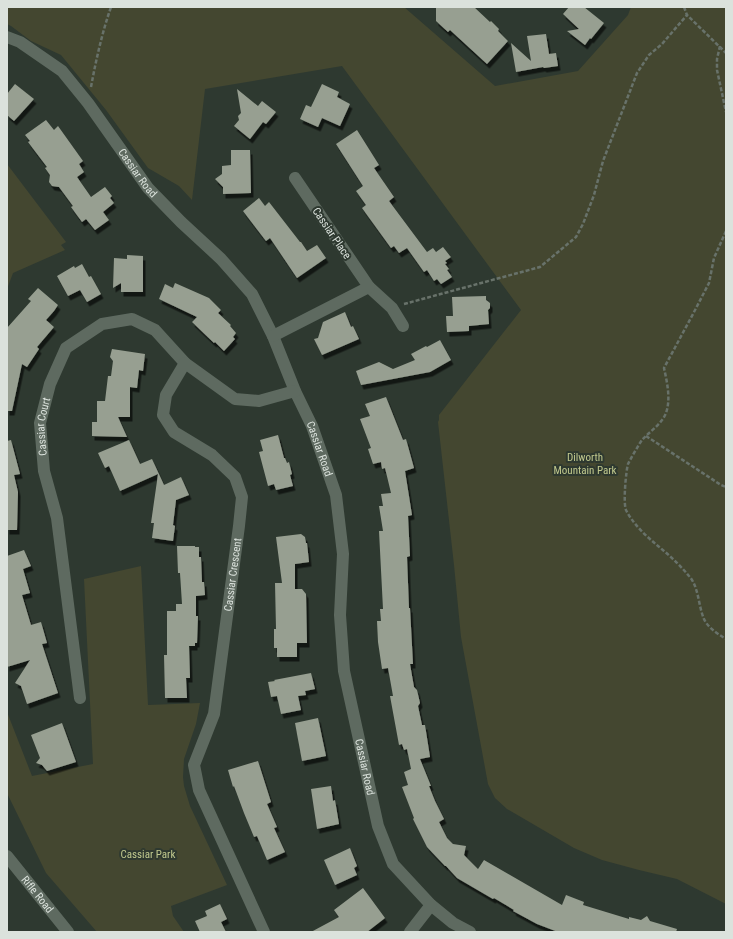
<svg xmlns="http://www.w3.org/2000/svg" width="733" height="939" font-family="'Roboto Condensed',sans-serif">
	<defs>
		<filter id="shadow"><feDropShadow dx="2.5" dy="4.5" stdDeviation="0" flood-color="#0009"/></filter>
	</defs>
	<rect width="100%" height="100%" fill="#2e3930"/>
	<g fill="#444730">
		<path d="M7,7H404L495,86L578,71L628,15L631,7H726V904L677,879L639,870L602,860L574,848L507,809L495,798L488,784L461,637L454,565L438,422L439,420V415L521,310L342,66L205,89L192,200L179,186L148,168L106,110L61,55L31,41L11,26L7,24Z"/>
		<path d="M7,164L66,242L61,245L65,250L13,273L7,289Z"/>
		<path d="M141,566L148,705L200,703L196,724L184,759L183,777L184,786L190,806L227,885L171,906L173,916L184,932H97L46,873L7,793V712L32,776L93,764L84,579Z"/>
	</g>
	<g fill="#979f91" filter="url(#shadow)">
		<path d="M436,7H474L490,22L491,21L499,29L498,31L508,41L487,64L450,30L448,32L436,21Z"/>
		<path d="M569,7H584L604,23L591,39L590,38L585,45L567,31L579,29L563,14Z"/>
		<path d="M546,34L549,54L556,53L558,66L544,68L543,67L516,72L511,43L531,61L527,36Z"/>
		<path d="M15,84L34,99L14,121L7,115V94Z"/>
		<path d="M322,84L339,92L337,97L350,104L340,126L322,118L318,127L300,119L306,105L311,107Z"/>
		<path d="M237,89L258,106L262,101L276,112L266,124L263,122L250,139L234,126L239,120L238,116L241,113Z"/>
		<path d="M46,120L54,130L58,126L83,161L79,164L84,172L77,177L91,197L105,187L112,196L110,198L114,203L103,212L109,220L95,230L86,219L82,222L71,207L73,206L59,187L52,186L49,182L50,175L45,168L47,167L28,142L30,141L25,135Z"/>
		<path d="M357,130L379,165L374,168L394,197L389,201L427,252L433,248L436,252L443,247L450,256L451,257L445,261L447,263L445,264L449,269L447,270L452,277L441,284L437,279L434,281L427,270L424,272L407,248L399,253L394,246L391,248L362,208L366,205L356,191L363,186L336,144Z"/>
		<path d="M231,150H250L251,193L223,194V187L215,179L222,174V166L231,165Z"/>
		<path d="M259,198L265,206L269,202L300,242H301L307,251L317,245L326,258L297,278L270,238L266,241L243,211Z"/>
		<path d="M127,255L143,256V292H121V283L113,288L114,258L127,259Z"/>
		<path d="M82,264L89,277L91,276L101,294L87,302L80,290L68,296L57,276L74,266L75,268Z"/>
		<path d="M175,283L209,298L221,310L218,313L231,325L230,326L236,333L233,337L235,339L224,351L215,342L214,343L192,322L197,317L159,299L165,284L173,288Z"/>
		<path d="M38,288L58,305L54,311L46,320L54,327L37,347L39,349L27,367L22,364L12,411H7V328L31,301L28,299Z"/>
		<path d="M486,296V300L490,303V308L488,310L489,324L469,326V331L447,332L446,316H453L452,297Z"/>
		<path d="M345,312L351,327L353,326L359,339L322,355L314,339L318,338L323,322Z"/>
		<path d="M440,340L451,360L430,372L361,385L356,371L379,362L393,369L415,360L411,354L426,346L427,347Z"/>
		<path d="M112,349L145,354L143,371L139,370L137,388L130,387V417H118L127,437L92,436V422H97V401H105L108,376H111L113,361L110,357Z"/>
		<path d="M386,397L403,440L406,439L414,468L405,471L412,515L408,516L410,556L407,557L409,608H410L413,664H410L414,687L417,690L420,703L418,706L422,725H425L430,757L420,759L431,786H429L435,801L444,819L439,822L447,838L453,844L466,846L464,855L478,869L484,860L562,905L566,895L584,902L583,905L629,919V917L641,920L647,916L650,921L677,929L676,932H558L537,924L513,911L514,910L494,898L493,899L457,878L446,866H445L427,847L413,819L414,818L402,787L408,785L404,772L411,769L407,749L404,750L402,744L399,745L390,696H393L388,668L382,669L378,642L377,621H381L380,609H383L379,531H383L379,506H383L381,494L391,493L385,468L382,469L381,462L373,464L368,449L371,448L360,419L370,416L365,404Z"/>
		<path d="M278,435L284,458H285L287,463L289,462L292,474L290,475L293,486L276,490L274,484L268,486L259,452L263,451L260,440Z"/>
		<path d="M11,440L20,474L14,475L18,492L17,530H7V441Z"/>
		<path d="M129,440L140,464L152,459L164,485L181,477L189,495L176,500L173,525L175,526L173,541L152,538L154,523H151L158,474L120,491L109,466L105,468L98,453Z"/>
		<path d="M301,534L305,537L306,543H307L309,562L295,564V589H302L306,594L307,643H297V657H277V648H274V629H276L275,583H282L276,537Z"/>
		<path d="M177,546H195V547H199V557H201L202,582H204L205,595L196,596V616H198L197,643H195V646H189L190,678H186L187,698H165L164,655H167V611H176V604H182L180,573H178Z"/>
		<path d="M24,550L31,566L23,569L30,593L22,595L31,625L41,622L47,643L42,644L58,693L27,704L21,686L15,683L30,660L7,667V556Z"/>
		<path d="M311,673L315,689L305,691L306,695L298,696L301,710L281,714L277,696L271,697L268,682L275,681L274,680Z"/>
		<path d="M318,718L326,756L302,761L295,723Z"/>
		<path d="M62,723L76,762L47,771L42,765L36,763L40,758L31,735Z"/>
		<path d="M258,761L271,802L267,804L277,827L274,828L285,852L267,860L257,836L254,837L244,813L234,786L233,787L228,770Z"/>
		<path d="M331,786L333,801L335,800L339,824L317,829L311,789Z"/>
		<path d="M350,848L357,866L354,868L357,875L335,885L324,860Z"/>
		<path d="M363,888L385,918L367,932H311L339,917L334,910Z"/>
		<path d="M220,904L227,919L221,922L226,932H200L195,921L207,916L205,911Z"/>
	</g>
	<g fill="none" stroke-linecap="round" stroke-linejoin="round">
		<g stroke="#68726a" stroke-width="2.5" stroke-dasharray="4 2" stroke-linecap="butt">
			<path d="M684,7L687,15L726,53"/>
			<path d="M720,46L717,59V70L726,112"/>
			<path d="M91,87C96,60 102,33 111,7"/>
			<path d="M726,231L714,258L709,283L693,314L664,368C667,382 671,399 666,413C662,424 649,432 642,440C639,444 630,460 628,464C626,471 623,503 626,510C633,524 646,536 658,546C669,555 680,565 689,576C699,587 698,605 704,619C708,628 718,634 726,639"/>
			<path d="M404,304L540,267L576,237L583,224L594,195L603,161L637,73L649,55L662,44L687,15"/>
			<path d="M646,436L721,485L726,487"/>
		</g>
		<g stroke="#5e6a60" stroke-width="12">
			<path id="s1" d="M7,37L20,42L62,71L88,103L148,188L181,222L221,259L252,294L273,336L295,391L312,426L336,495L343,554L340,615L344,671L378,826L393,864L431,905L453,923L470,932"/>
			<path d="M369,287L392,308L403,326"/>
			<path d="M273,336L369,287L295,178"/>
			<path id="s2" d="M80,698L57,518L44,471L40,423L50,384L66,348L102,324L132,319L155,330L185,363"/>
			<path id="s3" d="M7,856L68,932"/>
			<path id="s4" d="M264,932L199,790L194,765L214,714L239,526L242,497L235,477L212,455L174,432L163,415L166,395L185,363L235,399L259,401L295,391"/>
			<path d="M410,932L431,905"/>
		</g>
	</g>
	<g text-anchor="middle" stroke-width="4" stroke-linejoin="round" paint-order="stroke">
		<g font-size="11" fill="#dbe2dc" stroke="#2e3930">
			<text dy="4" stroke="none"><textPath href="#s1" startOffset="192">Cassiar Road</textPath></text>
			<text transform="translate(332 233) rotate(56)" y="4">Cassiar Place</text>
			<text dy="4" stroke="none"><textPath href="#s2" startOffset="275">Cassiar Court</textPath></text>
			<text dy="4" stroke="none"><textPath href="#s1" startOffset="528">Cassiar Road</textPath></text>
			<text dy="4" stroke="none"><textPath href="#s4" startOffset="377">Cassiar Crescent</textPath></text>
			<text dy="4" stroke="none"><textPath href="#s1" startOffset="852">Cassiar Road</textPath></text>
			<text dy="4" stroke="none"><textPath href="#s3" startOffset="49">Rifle Road</textPath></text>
		</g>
		<g font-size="11" fill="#c1c98e" stroke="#2e3930">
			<text x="585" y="461">Dilworth<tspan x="585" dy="13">Mountain Park</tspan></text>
			<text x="148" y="858">Cassiar Park</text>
		</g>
	</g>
	<rect width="733" height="939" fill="none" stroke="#dbe2dc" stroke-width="16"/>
</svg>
